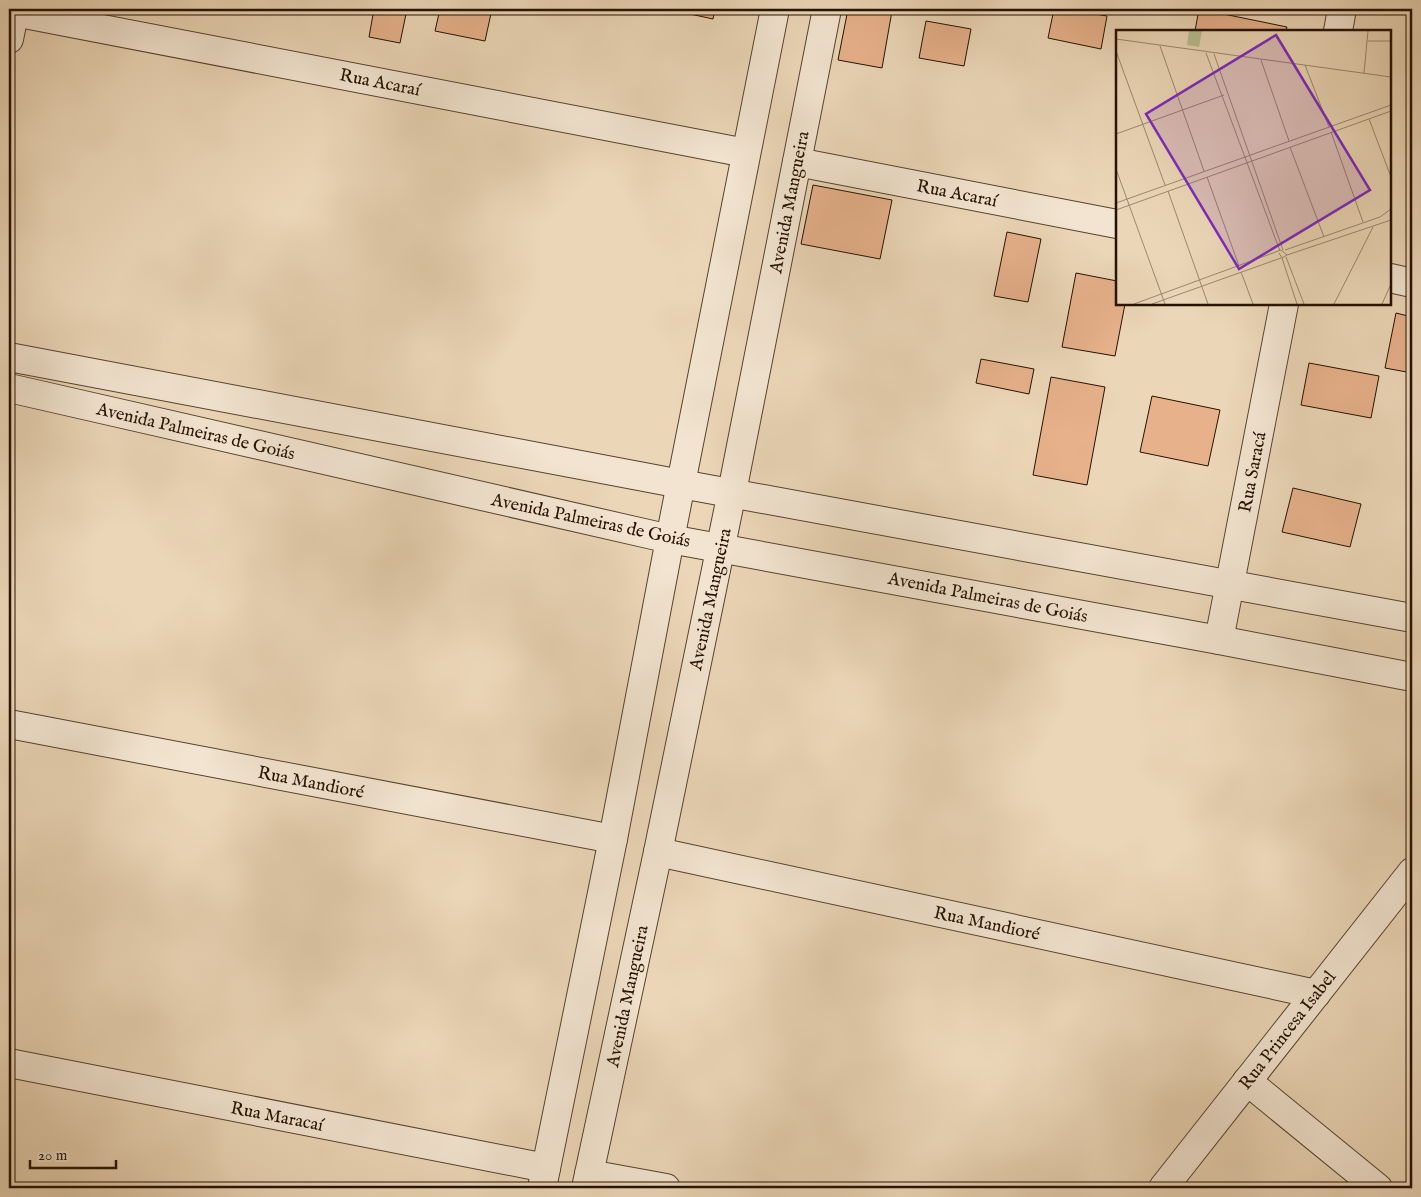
<svg xmlns="http://www.w3.org/2000/svg" width="1421" height="1197" font-family="'IM FELL English',serif">
	<rect width="100%" height="100%" fill="#ebd6b7"/>
	<filter id="stains"><feTurbulence type="fractalNoise" baseFrequency=".004" numOctaves="4"/><feColorMatrix values="0 0 0 0 .2 0 0 0 0 .09 0 0 0 0 .02 0 0 0 .5 -.17"/></filter>
	<radialGradient id="worn" r=".72"><stop offset=".6" stop-color="#630" stop-opacity="0"/><stop offset="1" stop-color="#630" stop-opacity=".3"/></radialGradient>
	<g fill="#e6b18b" stroke="#261200">
		<path d="M374,9H407L400,43L369,37Z"/>
		<path d="M440,9H492L485,41L435,31Z"/>
		<path d="M667,9H715L713,19Z"/>
		<path d="M848,9H878L892,11L882,68L838,60Z"/>
		<path d="M1054,9H1067L1107,16L1101,49L1048,38Z"/>
		<path d="M1199,9L1287,27L1286,31H1195Z"/>
		<path d="M926,21L971,29L964,66L919,58Z"/>
		<path d="M813,185L892,200L880,259L801,244Z"/>
		<path d="M1007,232L1041,239L1028,302L994,296Z"/>
		<path d="M1076,273L1117,281V304H1125L1115,356L1062,347Z"/>
		<path d="M1396,313L1412,317V373L1385,368Z"/>
		<path d="M981,359L1034,369L1029,394L976,383Z"/>
		<path d="M1309,363L1379,376L1371,418L1301,405Z"/>
		<path d="M1051,377L1105,387L1087,485L1033,475Z"/>
		<path d="M1152,396L1220,410L1208,466L1140,452Z"/>
		<path d="M1293,488L1361,504L1350,547L1282,532Z"/>
	</g>
	<g fill="none" stroke-linecap="round" stroke-linejoin="round">
		<g stroke="#57432e" stroke-width="30">
			<g id="minor">
				<path d="M14,12L746,153"/>
				<path d="M1338,31L1342,9"/>
				<path d="M9,39L15,9"/>
				<path d="M797,162L1117,224"/>
				<path d="M1390,278L1412,283"/>
				<path d="M9,357L681,484L1412,618"/>
				<path d="M9,388L670,539L1219,640L1412,677"/>
				<path d="M1219,640L1284,304"/>
				<path d="M9,724L613,839"/>
				<path d="M658,852L1316,994"/>
				<path d="M9,1063L546,1168"/>
				<path d="M1247,1081L1378,1188"/>
				<path d="M589,1174L666,1188"/>
				<path d="M542,1188L613,839L670,539L775,9"/>
				<path d="M586,1188L658,852L732,492L827,9"/>
				<path d="M1163,1188L1412,872"/>
			</g>
		</g>
		<use href="#minor" stroke="#f2e4d0" stroke-width="28"/>
	</g>
	<g text-anchor="middle" stroke-width="5" stroke-linejoin="round" paint-order="stroke">
		<g font-size="18" fill="#261200" stroke="#f2e4d0">
			<text transform="translate(380 82) rotate(11)" y="6">Rua Acaraí</text>
			<text transform="translate(957 193) rotate(11)" y="6">Rua Acaraí</text>
			<text transform="translate(789 202) rotate(-79)" y="6">Avenida Mangueira</text>
			<text transform="translate(196 431) rotate(13)" y="6">Avenida Palmeiras de Goiás</text>
			<text transform="translate(1252 472) rotate(-79)" y="6">Rua Saracá</text>
			<text transform="translate(591 520) rotate(12)" y="6">Avenida Palmeiras de Goiás</text>
			<text transform="translate(988 597) rotate(11)" y="6">Avenida Palmeiras de Goiás</text>
			<text transform="translate(710 599) rotate(-78)" y="6">Avenida Mangueira</text>
			<text transform="translate(311 782) rotate(11)" y="6">Rua Mandioré</text>
			<text transform="translate(987 923) rotate(12)" y="6">Rua Mandioré</text>
			<text transform="translate(627 996) rotate(-78)" y="6">Avenida Mangueira</text>
			<text transform="translate(1287 1030) rotate(-52)" y="6">Rua Princesa Isabel</text>
			<text transform="translate(277 1116) rotate(11)" y="6">Rua Maracaí</text>
		</g>
	</g>
	<g transform="translate(1116 30)">
		<rect width="275" height="275" fill="#ebd6b7"/>
		<path d="M73,1H86L83,17L71,15Z" fill="#b5be90"/>
		<path fill="none" stroke="#9c886e" stroke-width="1" d="M0,9L275,47M252,11H275M44,16L88,141M0,21L49,155M90,23L164,221M98,24L167,220M145,30L173,111M189,35L213,97M248,43L252,1M253,89L275,147M215,102L247,192M0,104L108,65M174,117L208,207M0,139L49,274M91,147L123,236M52,161L92,274M0,173L275,75M0,180L275,81M169,220L264,187L275,179M171,225L275,190M170,227L188,274M166,228L181,274M125,242L137,274M18,274L165,220L171,225L166,228L163,223M36,274L165,228M218,274L257,197M266,274L275,254"/>
		<path fill="#7b2cbf" fill-opacity="0.15" stroke="#7b2cbf" stroke-width="2.5" d="M160,5L254,160L123,239L30,84Z"/>
		<rect width="275" height="275" fill="none" stroke="#261200" stroke-width="2.5"/>
	</g>
	<rect width="1421" height="1197" fill="none" stroke="#ebd6b7" stroke-width="30"/>
	<rect x="10" y="10" width="1401" height="1177" fill="none" stroke="#261200" stroke-width="2.5"/>
	<rect x="15" y="15" width="1391" height="1167" fill="none" stroke="#261200"/>
	<path d="M30 1160v8h86v-8" fill="none" stroke="#261200" stroke-width="2.5"/>
	<text x="38" y="1160" font-size="15" fill="#261200" stroke="#f2e4d0" stroke-width="4" paint-order="stroke">20 m</text>
	<rect width="100%" height="100%" filter="url(#stains)"/>
	<rect width="100%" height="100%" fill="url(#worn)"/>
</svg>
